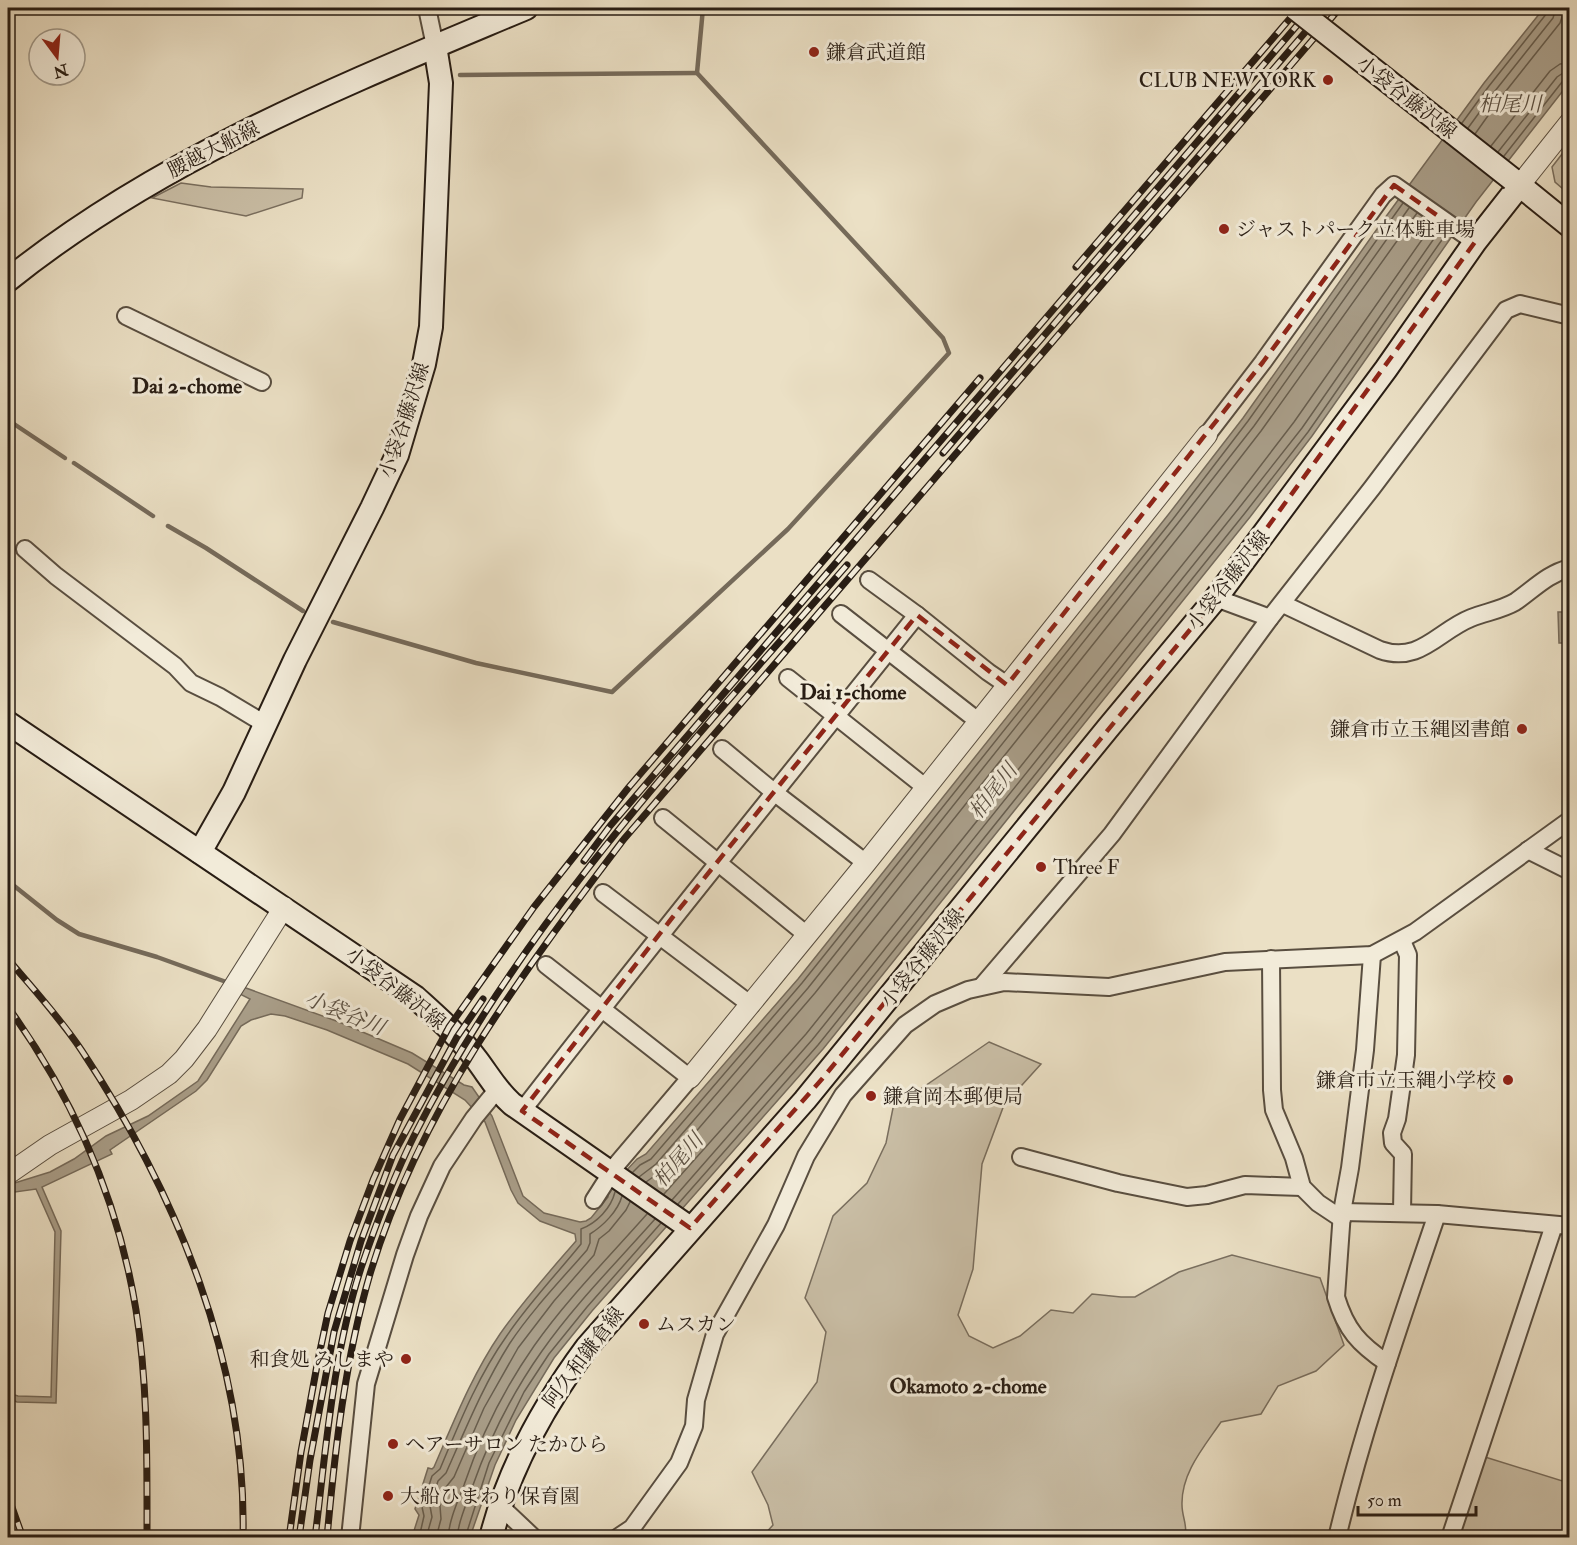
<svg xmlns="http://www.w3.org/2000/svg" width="1577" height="1545" font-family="'IM FELL Double Pica','Noto Serif JP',serif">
	<rect width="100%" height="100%" fill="#ebe0c5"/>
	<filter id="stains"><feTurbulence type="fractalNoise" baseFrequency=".00333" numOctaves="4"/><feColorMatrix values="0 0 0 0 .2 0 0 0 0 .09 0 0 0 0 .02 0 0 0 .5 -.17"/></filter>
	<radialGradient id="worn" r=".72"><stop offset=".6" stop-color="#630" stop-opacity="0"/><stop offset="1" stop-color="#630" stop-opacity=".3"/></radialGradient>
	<g fill="#cabfa7" stroke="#796e5e" stroke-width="1.5">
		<path d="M1569,145V194L1555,182L1552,167Z"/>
		<path d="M181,183L211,187L303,189L302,198L246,216L152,198Z"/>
		<path d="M989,1042L1041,1064L1004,1105L982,1164L973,1269L958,1315L969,1336L993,1348L1020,1336L1051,1310L1073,1313L1092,1294L1121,1297H1135L1179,1272L1232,1255L1320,1278L1344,1345L1316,1371L1278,1386L1261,1414L1221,1422C1204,1447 1181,1473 1182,1505C1182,1517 1188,1526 1185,1537H762L773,1525L768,1505L752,1472L817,1382L826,1332L805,1298L833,1216L867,1183L886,1143L893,1108Z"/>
		<path d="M1485,1457L1569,1483V1537L1457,1538Z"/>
	</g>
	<g fill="#a99e89" stroke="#756a5a" stroke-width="1.5">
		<path d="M1544,8H1569V83L1476,202L1312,436L1250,517L823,1049L592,1311L554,1358L516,1420L495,1465L470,1537H412L419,1515L415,1509L428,1468L432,1469L434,1467C454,1421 472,1375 500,1334C523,1301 550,1271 576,1241L575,1234L540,1221L518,1203L511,1190L485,1122L465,1100L408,1064L327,1030L285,1016L271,1014L251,1020L241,1026L207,1080L196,1091L110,1150L112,1154L42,1187L61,1231L56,1403L17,1402L8,1398V1393L18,1396L51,1397L55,1232L36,1189L8,1193V1185L50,1172L74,1159L106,1136L148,1116L198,1081L250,999L224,986L229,978L246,988L339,1022L412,1053L464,1085L472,1087L492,1116L523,1196L544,1213L580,1222L586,1221L591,1218L608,1197V1190L637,1159L646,1154L798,979L1168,515L1243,418L1382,222L1484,83Z"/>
		<path d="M1558,612H1569V643H1559Z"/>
	</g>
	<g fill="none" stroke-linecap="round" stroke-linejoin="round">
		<g stroke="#685e4e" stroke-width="1.5">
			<path d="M1462,123L1489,86L1547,13L1548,8"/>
			<path d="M1468,128L1495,91L1553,18L1556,8"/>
			<path d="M1475,134L1502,96L1560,23L1565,8"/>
			<path d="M1491,146L1550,71L1560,64L1570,63"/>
			<path d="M1498,152L1557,77L1563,73L1570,72"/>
			<path d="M1504,156L1562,82L1570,80"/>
			<path d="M633,1172L640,1165L651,1159L802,983L1173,519L1248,421L1403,203"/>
			<path d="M639,1177L656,1164L808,988L1178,523L1254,426L1409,208"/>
			<path d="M646,1182L663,1170L815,993L1185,529L1261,431L1417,213"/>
			<path d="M664,1194L806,1034L1232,503L1294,422L1433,224"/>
			<path d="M672,1200L812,1040L1239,508L1302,428L1440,230"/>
			<path d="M678,1204L818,1045L1245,513L1308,432L1446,234"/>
			<path d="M419,1538L424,1516L422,1507L432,1476L440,1469C459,1424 477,1378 506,1337C528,1304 556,1275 581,1244V1229C597,1223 611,1208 615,1192"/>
			<path d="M426,1538L432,1517L430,1506L438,1481L446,1473C466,1428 484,1384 510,1343C532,1310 561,1280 587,1250L590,1243V1234C603,1226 618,1211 622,1196"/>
			<path d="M436,1538L441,1519L440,1506L446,1487L454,1477L484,1408L518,1348L554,1301L594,1255L599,1239L609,1231L626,1210L630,1202"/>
			<path d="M448,1538C449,1520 458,1501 464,1485C481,1435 504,1389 534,1346C567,1299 609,1257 647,1214"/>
			<path d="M457,1538C458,1520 468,1502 473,1485C490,1437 513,1392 542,1351C575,1304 617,1262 655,1219"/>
			<path d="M465,1538L489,1463L524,1392L549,1354L587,1307L661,1223"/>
		</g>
		<g stroke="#756a5a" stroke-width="4.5">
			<path d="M460,75L697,73"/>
			<path d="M8,420L65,458"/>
			<path d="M74,463L153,516"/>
			<path d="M168,526L206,548L303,611"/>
			<path d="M333,622L476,663L612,692L788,529L949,353L943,338L697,73L703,8"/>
			<path d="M8,881L57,920L79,934L157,957L229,983"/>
		</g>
		<g stroke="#594e40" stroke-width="20">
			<g id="minor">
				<path d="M427,8L435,46"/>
				<path d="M126,316L262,382"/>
				<path d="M1207,435L1263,362L1383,195L1394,185L1475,242"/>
				<path d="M25,549L56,576L175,666L191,683L220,697L265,724"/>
				<path d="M869,580L917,615"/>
				<path d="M1216,598L1270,618"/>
				<path d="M1283,604L1380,650C1420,664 1438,631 1471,618C1486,612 1501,610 1515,602C1534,589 1547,574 1570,568"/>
				<path d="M841,614L978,721"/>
				<path d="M788,678L925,787"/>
				<path d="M722,749L775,793L866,863"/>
				<path d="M663,818L807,935"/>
				<path d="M1528,850L1570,871"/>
				<path d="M603,893L751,1005"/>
				<path d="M1372,955L1365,1050L1350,1168L1342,1212L1336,1297C1346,1330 1359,1344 1387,1363"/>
				<path d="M1271,959L1272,1090L1274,1110L1294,1158L1302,1187L1318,1203L1342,1219"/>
				<path d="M546,965L690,1078L617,1164L594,1200"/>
				<path d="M982,986L1112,834L1270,618L1372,488L1506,310L1520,304L1570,316"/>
				<path d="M522,1111C651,944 785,780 917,615L988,672L1007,685"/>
				<path d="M1021,1157L1118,1183L1187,1197L1207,1195L1245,1185L1302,1187"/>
				<path d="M1342,1212L1437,1214L1570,1226"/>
				<path d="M1402,1212L1403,1154L1393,1143L1392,1133L1397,1119L1406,1055L1408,955L1402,941"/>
				<path d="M501,1507L534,1538"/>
				<path d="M350,1538L366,1384L405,1255L419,1216L442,1166L474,1118L497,1090"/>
				<path d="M617,1538L632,1528L679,1463L694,1426L696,1400L715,1334L776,1225L806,1156L843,1095L905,1025L935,1004L968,990L1004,982L1109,987L1225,962L1372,955L1415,932L1570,820"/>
				<path d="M1337,1538C1363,1428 1401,1321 1437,1214"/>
				<path d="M1450,1538L1554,1225"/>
			</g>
		</g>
		<g stroke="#594e40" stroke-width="22">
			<g id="tertiary">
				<path d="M1519,186L1570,122"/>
				<path d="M690,1078L866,863L1207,435"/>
				<path d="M8,1174L50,1145L131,1100L169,1074L184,1059L207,1029L284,907"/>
			</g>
		</g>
		<g stroke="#281d14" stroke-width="26">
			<g id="secondary">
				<path d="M1512,179L1570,226"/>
				<path d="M8,280C161,157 346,84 526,8"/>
				<path d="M8,723L415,997C437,1017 459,1036 477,1060C489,1076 497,1091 512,1104L690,1228"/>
				<path d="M200,852L234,792L295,660L372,508L397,455L424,364L431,327L441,83L435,46"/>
				<path d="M491,1538C509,1467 544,1405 587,1347L805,1100L1108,728L1216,598L1386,369L1475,242L1519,186"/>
			</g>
		</g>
		<use href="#minor" stroke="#f2ebd9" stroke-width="16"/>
		<use href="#tertiary" stroke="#f2ebd9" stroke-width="20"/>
		<use href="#secondary" stroke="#f2ebd9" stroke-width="22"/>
		<g stroke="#281d14" stroke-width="7">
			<g id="rail">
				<path d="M1076,267L1299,8"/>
				<path d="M943,453L1326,8"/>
				<path d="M584,861L610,826L1312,8"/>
				<path d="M8,959C33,989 61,1019 82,1051C177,1194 247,1364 243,1538"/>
				<path d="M8,1007C73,1097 118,1200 136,1310C148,1385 147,1462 147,1538"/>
				<path d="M8,1496L23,1538"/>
				<path d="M289,1538L301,1452L318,1360L328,1313L350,1241L373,1180L400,1119L449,1027L534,907L629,787L980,378"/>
				<path d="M299,1538L310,1460L334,1332L361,1241L393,1155L457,1037L483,999"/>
				<path d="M315,1538C326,1448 333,1354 361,1268C376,1224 393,1178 414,1136C521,923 692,743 847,565"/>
				<path d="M327,1538C335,1449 345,1360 370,1274C420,1108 521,975 624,839L1340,8"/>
			</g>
		</g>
		<use href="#rail" stroke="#f2ebd9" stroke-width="4.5" stroke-dasharray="14" stroke-linecap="butt"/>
		<g stroke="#281d14" stroke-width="26" stroke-linecap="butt">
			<path id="secondary-bridge" d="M1295,8L1512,179"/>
		</g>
		<use href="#secondary-bridge" stroke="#f2ebd9" stroke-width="22"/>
	</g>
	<path fill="none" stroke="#8f2418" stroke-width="4.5" stroke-dasharray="12 8" stroke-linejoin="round" d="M1394,185L1475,242L1216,598L822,1079L690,1228L522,1111L672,918L917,615L1007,685L1263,362Z"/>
	<g fill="#8f2418" stroke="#f2ebd9" stroke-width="2">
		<circle cx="814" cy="52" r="6"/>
		<circle cx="1328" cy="80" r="6"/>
		<circle cx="1224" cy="229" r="6"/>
		<circle cx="1522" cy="729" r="6"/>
		<circle cx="1041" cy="867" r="6"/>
		<circle cx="1508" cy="1080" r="6"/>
		<circle cx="871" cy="1096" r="6"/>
		<circle cx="644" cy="1324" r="6"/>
		<circle cx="406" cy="1359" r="6"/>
		<circle cx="393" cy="1444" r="6"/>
		<circle cx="388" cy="1496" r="6"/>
	</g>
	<g text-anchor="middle" stroke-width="6" stroke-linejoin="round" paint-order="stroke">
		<g font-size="20" fill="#281d14" stroke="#f2ebd9" text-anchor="start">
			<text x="826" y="59">鎌倉武道館</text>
			<text x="1316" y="87" text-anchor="end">CLUB NEW YORK</text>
			<text x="1236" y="236">ジャストパーク立体駐車場</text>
			<text x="1510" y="736" text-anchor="end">鎌倉市立玉縄図書館</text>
			<text x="1053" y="874">Three F</text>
			<text x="1496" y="1087" text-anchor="end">鎌倉市立玉縄小学校</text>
			<text x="883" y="1103">鎌倉岡本郵便局</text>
			<text x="656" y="1331">ムスカン</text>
			<text x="394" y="1366" text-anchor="end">和食処 みしまや</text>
			<text x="405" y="1451">ヘアーサロン たかひら</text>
			<text x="400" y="1503">大船ひまわり保育園</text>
		</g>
		<g font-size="20" fill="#281d14" stroke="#f2ebd9">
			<text transform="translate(1407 97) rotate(38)" y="7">小袋谷藤沢線</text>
			<text transform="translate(213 149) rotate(-27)" y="7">腰越大船線</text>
			<text transform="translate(404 420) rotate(-72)" y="7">小袋谷藤沢線</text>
			<text transform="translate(1228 580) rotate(-52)" y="7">小袋谷藤沢線</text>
			<text transform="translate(922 958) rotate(-51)" y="7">小袋谷藤沢線</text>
			<text transform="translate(396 988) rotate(38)" y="7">小袋谷藤沢線</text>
			<text transform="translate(583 1357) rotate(-53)" y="7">阿久和鎌倉線</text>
		</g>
		<g font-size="21" font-style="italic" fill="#5c5143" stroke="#f2ebd9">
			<text x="1510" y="111">柏尾川</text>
			<text transform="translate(993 791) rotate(-52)" y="7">柏尾川</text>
			<text transform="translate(345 1013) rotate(22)" y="7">小袋谷川</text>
			<text transform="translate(678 1160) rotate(-49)" y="7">柏尾川</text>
		</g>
		<g font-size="21" font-weight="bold" fill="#281d14" stroke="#f2ebd9">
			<text x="187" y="393">Dai 2-chome</text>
			<text x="853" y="699">Dai 1-chome</text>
			<text x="968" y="1393">Okamoto 2-chome</text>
		</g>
	</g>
	<rect width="1577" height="1545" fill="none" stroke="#ebe0c5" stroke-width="30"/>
	<rect x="9" y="9" width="1559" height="1527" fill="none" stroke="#281d14" stroke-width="3"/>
	<rect x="15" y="15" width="1547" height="1515" fill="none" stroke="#281d14" stroke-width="1.5"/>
	<g transform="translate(57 57) rotate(164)"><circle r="28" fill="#f2ebd9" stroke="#a1998a" stroke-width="1.5"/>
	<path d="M0-4.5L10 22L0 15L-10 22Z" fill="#8f2418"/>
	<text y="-9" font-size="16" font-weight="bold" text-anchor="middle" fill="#281d14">N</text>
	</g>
	<path d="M1358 1506v9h118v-9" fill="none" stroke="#281d14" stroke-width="3"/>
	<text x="1367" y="1506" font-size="18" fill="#281d14" stroke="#f2ebd9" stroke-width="4.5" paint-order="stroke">50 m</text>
	<rect width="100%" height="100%" filter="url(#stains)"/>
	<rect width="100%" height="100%" fill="url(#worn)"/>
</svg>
